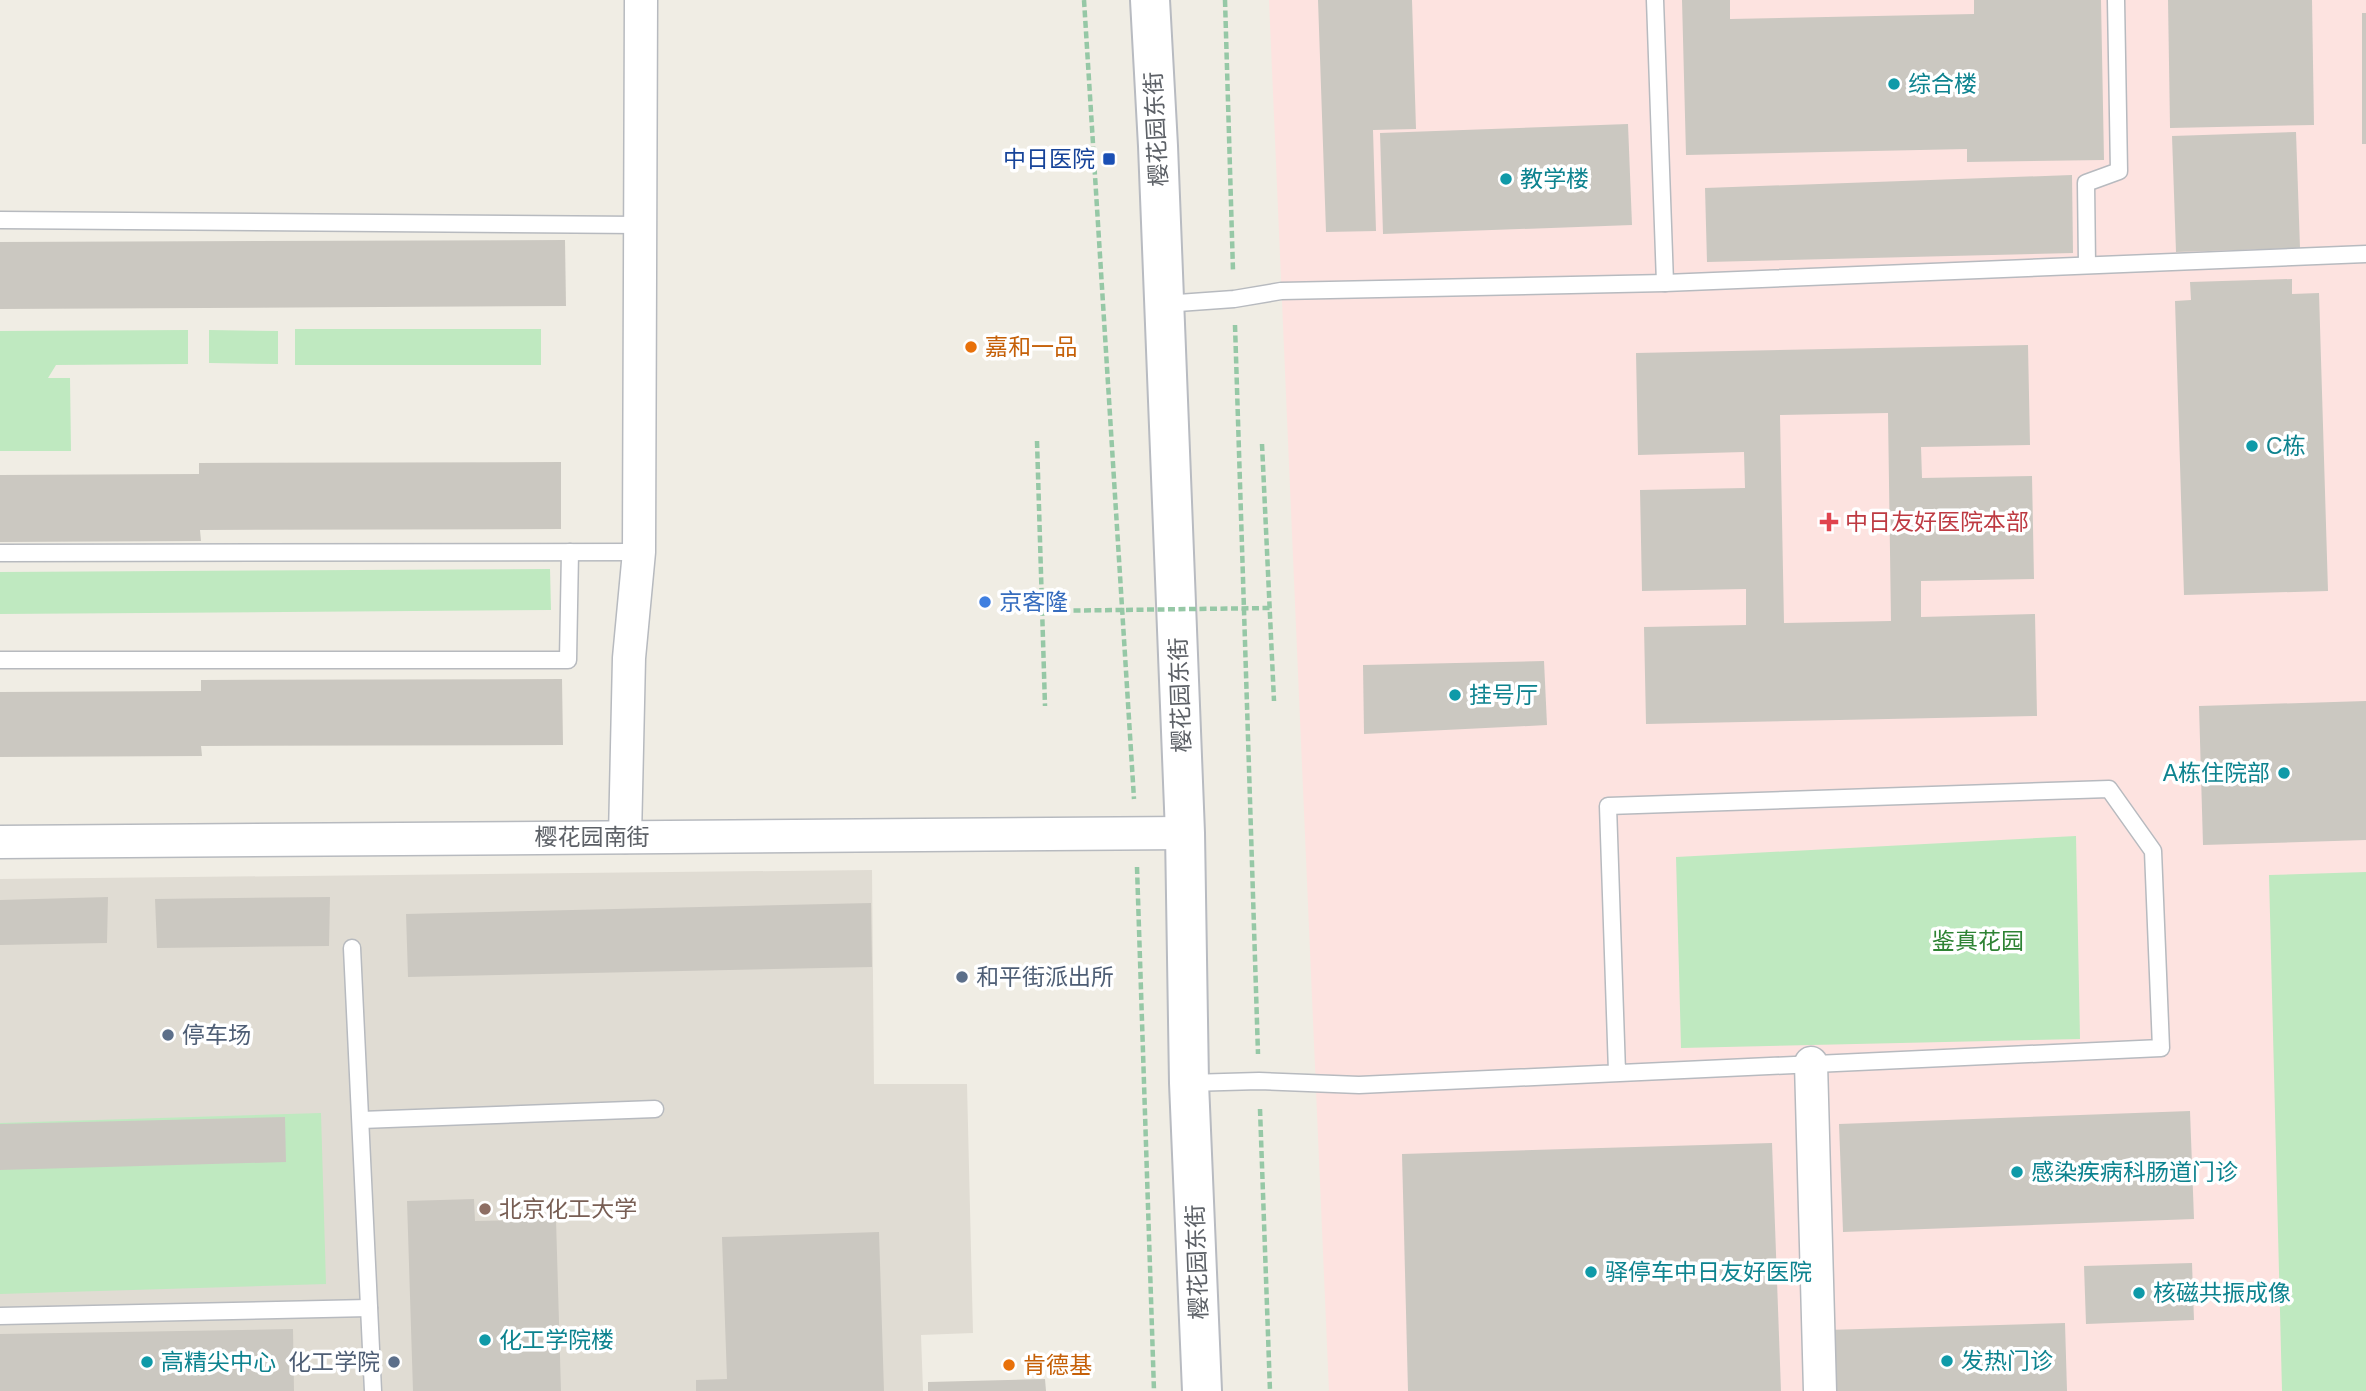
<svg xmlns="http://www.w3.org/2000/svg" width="2366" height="1391" font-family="Helvetica,'Noto Sans SC',sans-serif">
	<rect width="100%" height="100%" fill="#f0ede4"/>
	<path fill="#e0dcd3" d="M872,870L874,1084H967L973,1333L921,1335L923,1391H0V879Z"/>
	<path fill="#fde3e0" d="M1269,0H2366V1391H1329Z"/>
	<g fill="#bfe9c0">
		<rect x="295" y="329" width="246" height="36"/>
		<path d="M188,330V364L56,365L48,378H70L71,451H0V331Z"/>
		<path d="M209,330L278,331V364L209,363Z"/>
		<path d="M550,569L551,610L0,614V572Z"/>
		<path d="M2076,836L2080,1039L1681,1048L1676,857Z"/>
		<path d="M2366,872V1391H2282L2269,875Z"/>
		<path d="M321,1113L326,1284L0,1294V1123Z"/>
	</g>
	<g fill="#cbc8c1" fill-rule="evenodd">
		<path d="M1318,0H1412L1416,129L1373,130L1376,231L1326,232Z"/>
		<path d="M1682,0H1730V19L1974,14V0H2101L2104,160L1967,162V149L1686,155Z"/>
		<path d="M2168,0H2312L2314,125L2170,128Z"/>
		<rect x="2362" y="13" width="4" height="131"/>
		<path d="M1628,124L1632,225L1383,234L1380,133Z"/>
		<path d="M2296,132L2300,248L2176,252L2172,136Z"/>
		<path d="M2072,175L2073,253L1707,262L1705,188Z"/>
		<path d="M565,240L566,306L0,309V242Z"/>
		<path d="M2292,279V294L2319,293L2328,591L2184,595L2175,301L2191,300L2190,282Z"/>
		<path d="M2028,345L2030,445L1921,447L1922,478L2032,476L2034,579L1921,581V617L2035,614L2037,716L1646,724L1644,627L1746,625V589L1642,591L1640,490L1745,488L1744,452L1638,455L1636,353ZM1888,413L1891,621L1784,623L1780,415Z"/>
		<path d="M561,462V529L200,530L201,541L0,542V475L199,474V463Z"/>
		<path d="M1544,661L1547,725L1364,734L1363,665Z"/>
		<path d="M562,679L563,745L201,746L202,756L0,757V692L201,691V680Z"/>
		<path d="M2366,701V840L2203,845L2199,706Z"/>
		<path d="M108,897L107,943L0,945V900Z"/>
		<path d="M330,897L329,946L157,948L155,899Z"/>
		<path d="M871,903L872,967L408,977L406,914Z"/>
		<path d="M2190,1111L2194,1219L1843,1232L1839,1124Z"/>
		<path d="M285,1117L286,1162L0,1170V1124Z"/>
		<path d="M1772,1143L1781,1391H1408L1402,1154Z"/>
		<path d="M474,1199L475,1221L556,1219L561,1391H413L407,1201Z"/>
		<path d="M879,1232L884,1391H696V1380L727,1379L722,1237Z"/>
		<path d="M2192,1263L2194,1320L2086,1324L2084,1266Z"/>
		<path d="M2065,1323L2067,1391H1828L1826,1330Z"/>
		<path d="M293,1329L294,1391H0V1334Z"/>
		<path d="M1045,1379L1046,1391H928V1382Z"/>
	</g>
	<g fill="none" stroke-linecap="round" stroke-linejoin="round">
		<g stroke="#b7babf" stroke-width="19">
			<g id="lane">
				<path d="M1655,0L1665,283"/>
				<path d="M0,220L640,225"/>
				<path d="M2087,264L2086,183L2119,171L2116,0"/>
				<path d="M1164,304L1234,299L1281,291L1665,283L2366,254"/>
				<path d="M0,553L639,552"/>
				<path d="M0,660H568L570,552"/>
				<path d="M352,948L373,1391"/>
				<path d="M1189,1083L1259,1081L1359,1085L2161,1048L2153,851L2109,789L1608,806L1617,1072"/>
				<path d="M361,1120L655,1109"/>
				<path d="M0,1316L369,1308"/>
			</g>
		</g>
		<g stroke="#b7babf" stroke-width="35">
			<g id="street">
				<path d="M625,837L629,658L639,552L641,0"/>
				<path d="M0,842L1185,833"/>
				<path d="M1811,1063L1820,1391"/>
			</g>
		</g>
		<g stroke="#b8bbc1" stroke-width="42">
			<path id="secondary" d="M1150,0L1158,146L1185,833L1189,1083L1202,1391"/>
		</g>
		<g stroke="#96c8a6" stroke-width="4.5" stroke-dasharray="7 3.5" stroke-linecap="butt">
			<path d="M1084,0L1134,799"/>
			<path d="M1225,0L1233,271"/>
			<path d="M1235,325L1258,1054"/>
			<path d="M1037,441L1045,706"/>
			<path d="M1262,444L1274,701"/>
			<path d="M1137,867L1154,1391"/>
			<path d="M1260,1109L1270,1391"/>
		</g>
		<use href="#lane" stroke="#fff" stroke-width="16"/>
		<use href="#street" stroke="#fff" stroke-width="32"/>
		<use href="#secondary" stroke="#fff" stroke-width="38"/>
		<path stroke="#96c8a6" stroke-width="4.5" stroke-dasharray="7 3.5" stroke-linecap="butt" d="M1042,611L1270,608"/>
	</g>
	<g fill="#0f9aa8" stroke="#fff" stroke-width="2.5">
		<circle cx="1894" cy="84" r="7"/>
		<circle cx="1506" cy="179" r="7"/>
		<circle cx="2252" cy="446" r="7"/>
		<circle cx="1455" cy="695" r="7"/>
		<circle cx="2284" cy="773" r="7"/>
		<circle cx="2017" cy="1172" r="7"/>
		<circle cx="1591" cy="1272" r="7"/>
		<circle cx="2139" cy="1293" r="7"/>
		<circle cx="485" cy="1340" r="7"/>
		<circle cx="1947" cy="1361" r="7"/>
		<circle cx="147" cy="1362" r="7"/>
	</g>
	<rect fill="#1a4fb4" stroke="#fff" stroke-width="2.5" x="1102" y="152" width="14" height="14" rx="3.5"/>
	<g fill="#e8710a" stroke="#fff" stroke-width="2.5">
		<circle cx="971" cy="347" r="7"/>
		<circle cx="1009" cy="1365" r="7"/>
	</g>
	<path fill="#e0444e" stroke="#fff" stroke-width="2.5" d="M1825.5 511.5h7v7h7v7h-7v7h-7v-7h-7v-7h7z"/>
	<circle fill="#3f7fe0" stroke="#fff" stroke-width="2.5" cx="985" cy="602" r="7"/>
	<g fill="#5c6f8a" stroke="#fff" stroke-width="2.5">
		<circle cx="962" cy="977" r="7"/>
		<circle cx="168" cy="1035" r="7"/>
		<circle cx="394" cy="1362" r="7"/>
	</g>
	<circle fill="#8d6e63" stroke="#fff" stroke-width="2.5" cx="485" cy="1209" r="7"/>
	<g text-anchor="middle" stroke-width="7" stroke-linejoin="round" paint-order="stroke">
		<g font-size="23" fill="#0d838f" stroke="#fff" text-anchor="start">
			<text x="1908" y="92">综合楼</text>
			<text x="1520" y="187">教学楼</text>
			<text x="2266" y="454">C栋</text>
			<text x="1469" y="703">挂号厅</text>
			<text x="2270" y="781" text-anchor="end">A栋住院部</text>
			<text x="2031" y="1180">感染疾病科肠道门诊</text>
			<text x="1605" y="1280">驿停车中日友好医院</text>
			<text x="2153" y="1301">核磁共振成像</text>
			<text x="499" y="1348">化工学院楼</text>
			<text x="1961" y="1369">发热门诊</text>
			<text x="161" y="1370">高精尖中心</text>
		</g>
		<g font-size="23" fill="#5c6066" stroke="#fff">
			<text transform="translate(1156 129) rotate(-93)" y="8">樱花园东街</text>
			<text transform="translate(1180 695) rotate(-92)" y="8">樱花园东街</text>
			<text x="592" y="845">樱花园南街</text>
			<text transform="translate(1197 1262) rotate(-92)" y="8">樱花园东街</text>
		</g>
		<g font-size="23" fill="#164399" stroke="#fff" text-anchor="end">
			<text x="1095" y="167">中日医院</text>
		</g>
		<g font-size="23" fill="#c56008" stroke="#fff" text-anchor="start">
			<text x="985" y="355">嘉和一品</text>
			<text x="1023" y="1373">肯德基</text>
		</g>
		<g font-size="23" fill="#be3a42" stroke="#fff" text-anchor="start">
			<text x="1845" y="530">中日友好医院本部</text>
		</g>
		<g font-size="23" fill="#366cbe" stroke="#fff" text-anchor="start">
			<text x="999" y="610">京客隆</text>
		</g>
		<g font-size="23" fill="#2e8334" stroke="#fff">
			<text x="1978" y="949">鉴真花园</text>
		</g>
		<g font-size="23" fill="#4e5e75" stroke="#fff" text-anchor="start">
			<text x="976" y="985">和平街派出所</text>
			<text x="182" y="1043">停车场</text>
			<text x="380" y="1370" text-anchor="end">化工学院</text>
		</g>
		<g font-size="23" fill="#785e54" stroke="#fff" text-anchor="start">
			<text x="499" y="1217">北京化工大学</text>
		</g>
	</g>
</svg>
